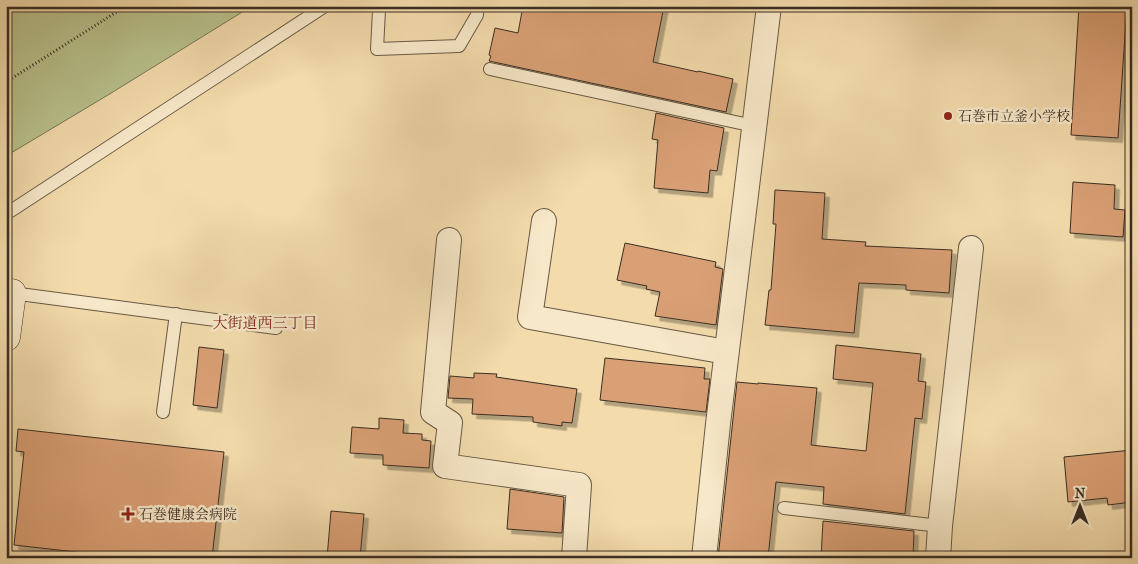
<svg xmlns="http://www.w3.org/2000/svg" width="1138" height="564" font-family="'IM FELL French Canon','Noto Serif JP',serif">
	<defs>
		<filter id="shadow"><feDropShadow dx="4.5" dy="4.5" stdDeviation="0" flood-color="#0004"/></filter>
	</defs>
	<rect width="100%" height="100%" fill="#f3dbac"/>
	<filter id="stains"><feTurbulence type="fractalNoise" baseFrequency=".004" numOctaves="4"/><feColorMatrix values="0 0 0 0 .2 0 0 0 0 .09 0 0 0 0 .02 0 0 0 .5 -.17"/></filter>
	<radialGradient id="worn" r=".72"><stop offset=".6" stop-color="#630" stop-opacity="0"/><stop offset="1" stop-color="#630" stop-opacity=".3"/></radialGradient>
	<path fill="#b8c18c" stroke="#797858" d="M18,6H252L108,95L6,156V14Z"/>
	<g fill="#daa075" stroke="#3a2e23" filter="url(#shadow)">
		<path d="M523,6H664L653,62L698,72V71L733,79L726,112L489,61L491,56L489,55L495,28L518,33Z"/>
		<path d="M1079,6H1127L1118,138L1071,135Z"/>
		<path d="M656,113L724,128L717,171L710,170L708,193L654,188L658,140L652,139Z"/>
		<path d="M1073,182L1115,185L1114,209L1125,210L1123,237L1070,233Z"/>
		<path d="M775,190L825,193L822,239L866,242L865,246L952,250L949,293L906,290V285L859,283L854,333L765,325L769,290H771L776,224H773Z"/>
		<path d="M625,243L716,262L715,267L723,269L716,325L655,316L660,292L646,289L647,286L617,280Z"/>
		<path d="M836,345L921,354L918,381L926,382L922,419L915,418L905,514L823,504L824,487L776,482L768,558H718L737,382L758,384V383L817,388L811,445L866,451L873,383L833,379Z"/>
		<path d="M199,347L224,350L217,408L193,405Z"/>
		<path d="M605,358L705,368L704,379H710L706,412L600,400Z"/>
		<path d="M474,373L497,374L496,377L577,389L572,423L562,422V426L533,422V417L472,414L473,399L448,398L450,376L474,378Z"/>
		<path d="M379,418L404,420L403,433L422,434V440L431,441L429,468L383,465V455L350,453L352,427L379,429Z"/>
		<path d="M18,429L224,452L212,558H129L14,545L24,452L16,451Z"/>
		<path d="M1132,450V502L1108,505L1107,498L1068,502L1064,457Z"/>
		<path d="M510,489L564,497L562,533L507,529Z"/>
		<path d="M331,511L364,514L360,558H327Z"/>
		<path d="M823,521L914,531L913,558H821Z"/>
	</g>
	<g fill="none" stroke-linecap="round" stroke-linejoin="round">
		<g stroke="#685945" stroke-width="14">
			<g id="lane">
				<path d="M379,10L377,49L459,46L477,15V6"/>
				<path d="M490,69L754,126"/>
				<path d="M6,214L325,6"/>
				<path d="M12,293L276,328"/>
				<path d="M163,412L176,314"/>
				<path d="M784,508L940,526"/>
			</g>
		</g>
		<g stroke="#685945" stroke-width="26">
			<g id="street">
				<path d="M544,221L530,317L726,352"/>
				<path d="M449,240L433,412L450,423L445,466L579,485L574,558"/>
				<path d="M704,558L718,424L769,6"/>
				<path d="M938,558L940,526L971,248"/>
			</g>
		</g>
		<g stroke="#3a2e23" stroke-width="29">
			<path id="secondary" d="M6,337L12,293"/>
		</g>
		<path stroke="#3a2e23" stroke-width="3" stroke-dasharray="1 2.5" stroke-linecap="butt" d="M6,82L126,6"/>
		<use href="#lane" stroke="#f7e8c9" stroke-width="12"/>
		<use href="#street" stroke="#f7e8c9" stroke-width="24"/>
		<use href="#secondary" stroke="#f7e8c9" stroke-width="28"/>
	</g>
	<g fill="#8f2418" stroke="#f7e8c9" stroke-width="2">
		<circle cx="948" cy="116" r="5"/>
		<path d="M125.5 506.5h5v5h5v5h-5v5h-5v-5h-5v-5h5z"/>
	</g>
	<g text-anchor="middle" stroke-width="5" stroke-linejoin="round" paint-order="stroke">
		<g font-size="14" fill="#3a2e23" stroke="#f7e8c9" text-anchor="start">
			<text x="958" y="121">石巻市立釜小学校</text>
			<text x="139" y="519">石巻健康会病院</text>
		</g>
		<g font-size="15" fill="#7a1f14" stroke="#f7e8c9">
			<text x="265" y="328">大街道西三丁目</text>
		</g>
	</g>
	<rect width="1138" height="564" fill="none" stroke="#f3dbac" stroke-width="25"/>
	<rect x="8" y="8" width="1123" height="549" fill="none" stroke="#3a2e23" stroke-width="2.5"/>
	<rect x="12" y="12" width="1113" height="539" fill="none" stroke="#3a2e23"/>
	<g transform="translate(1080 506)" stroke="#f7e8c9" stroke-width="4" paint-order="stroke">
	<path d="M0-4L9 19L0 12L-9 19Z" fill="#3a2e23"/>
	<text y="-8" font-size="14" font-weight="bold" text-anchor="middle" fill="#3a2e23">N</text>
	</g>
	<rect width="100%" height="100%" filter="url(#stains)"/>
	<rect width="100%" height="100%" fill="url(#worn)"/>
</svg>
